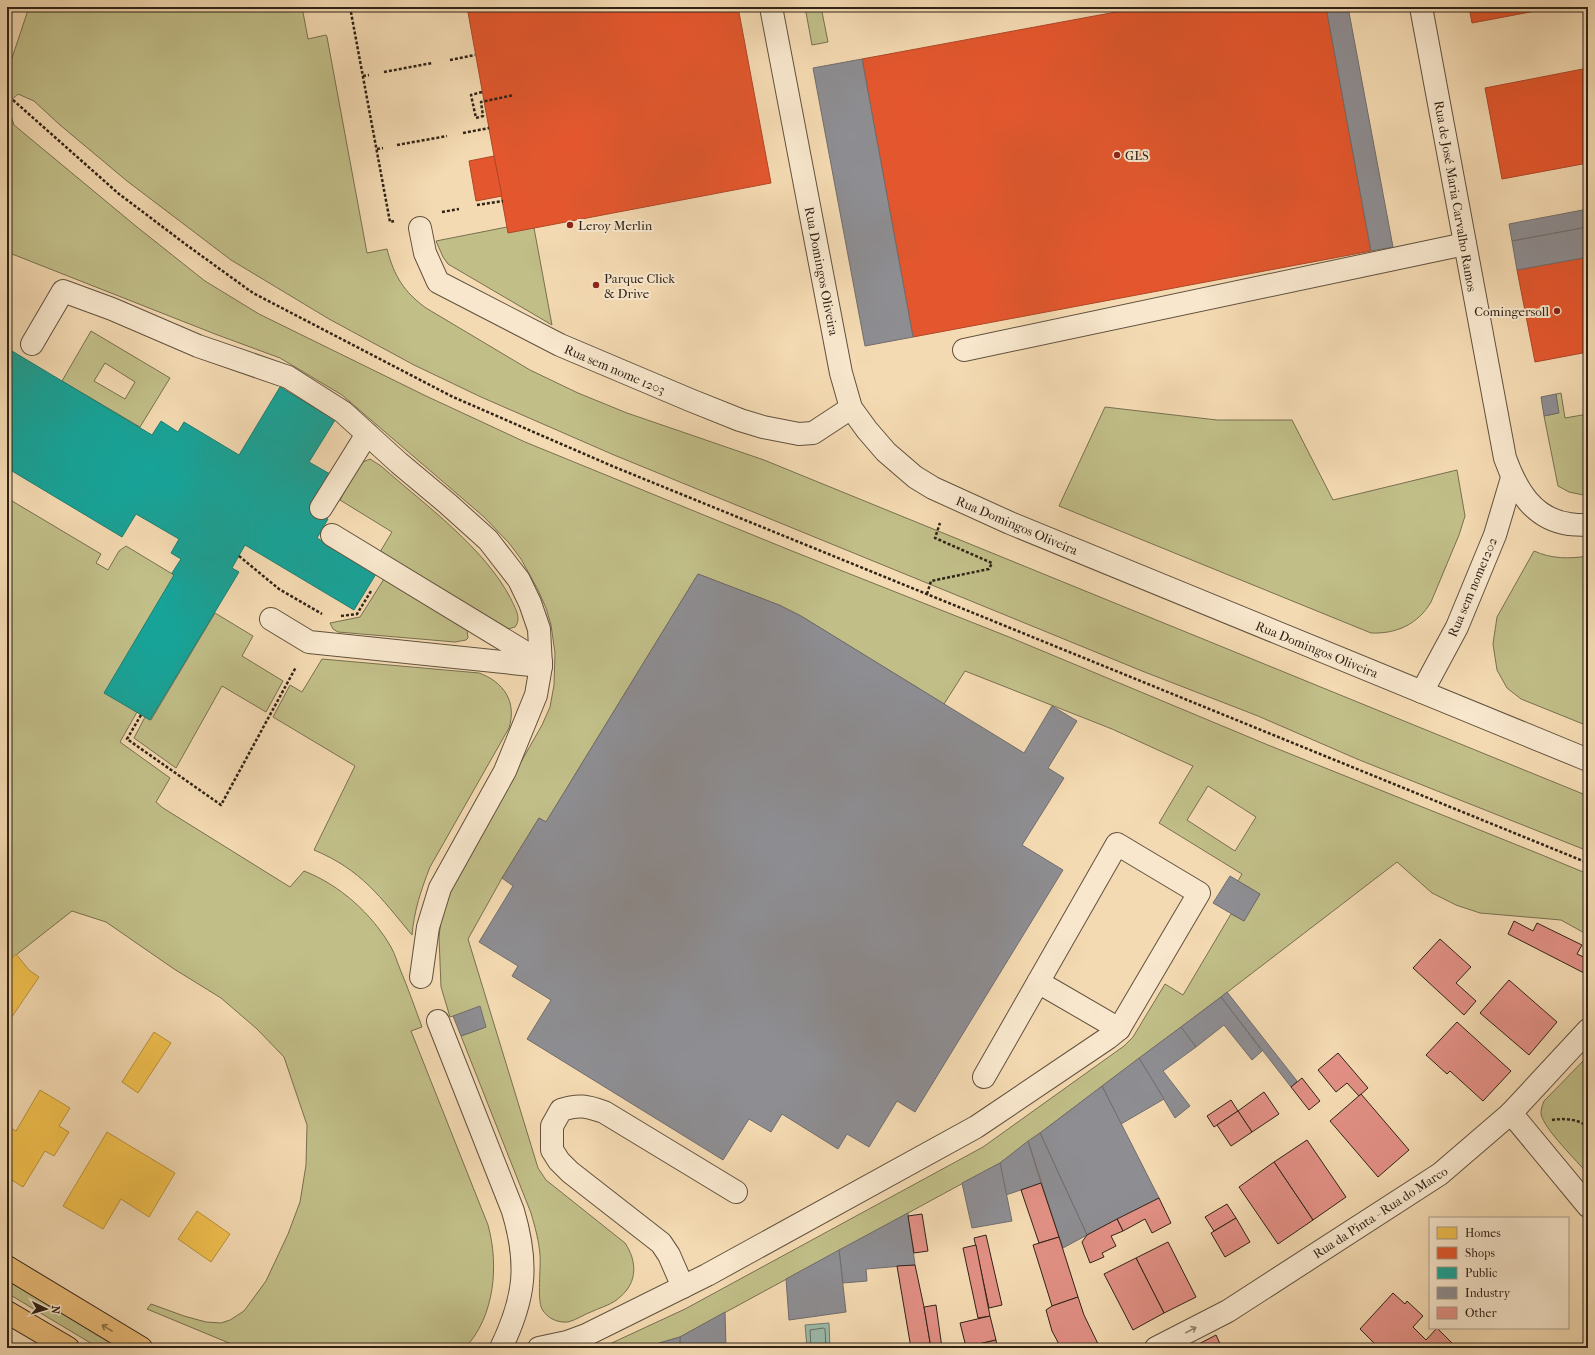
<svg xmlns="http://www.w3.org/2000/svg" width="1595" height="1355" font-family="'IM FELL French Canon',serif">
	<rect width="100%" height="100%" fill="#f4dab2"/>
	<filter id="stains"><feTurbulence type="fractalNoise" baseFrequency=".005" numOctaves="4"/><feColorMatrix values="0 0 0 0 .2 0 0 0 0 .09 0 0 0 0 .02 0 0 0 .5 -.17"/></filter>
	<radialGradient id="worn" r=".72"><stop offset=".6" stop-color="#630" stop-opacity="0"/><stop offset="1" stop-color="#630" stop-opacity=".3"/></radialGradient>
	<g fill="#c1be88" stroke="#787050" fill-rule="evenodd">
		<path d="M29,7H302L308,39L326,35L327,37L367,253L387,249C394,276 404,292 426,308L530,370L578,393L627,413L764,460L1588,796V851L1357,759L1258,716L1142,671L614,455L481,397L414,365L329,319L231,260L127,181L60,125L34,101L18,94L7,104V73Z"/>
		<path d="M805,7H821L828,42L812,45Z"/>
		<path d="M7,104L14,125L137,227L205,281L259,314L426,396L525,442L792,551L1009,637L1268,745L1542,855L1588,874V935L1561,920L1480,913L1456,905L1432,893L1397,862L1221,997L1000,1163L680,1337L642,1348H601L685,1309L983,1147L1124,1046L1133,1037L1165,984L1183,995L1231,914L1244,921L1260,894L1238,881L1242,874L1159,823L1193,766L1112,729L965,671L944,704L801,616L779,605L698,574L546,822L539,818L502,878L468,939L538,1168L546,1180L625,1243C637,1261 638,1282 620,1297C613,1304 602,1307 593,1311C585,1314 576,1320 568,1322C557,1323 547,1318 542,1309C537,1300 541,1268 540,1255C539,1241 535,1227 531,1213L461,1036L486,1027L453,1016L450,1017L441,987L439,937L441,920L450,887L542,725L550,707L554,685L555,653L551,625L546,608L538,590L521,559L509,543L484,517L342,395L280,358L215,334L7,252ZM1208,786L1256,817L1235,851L1187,820Z"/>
		<path d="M507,227L534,228L552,325L448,264L443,257L436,241Z"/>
		<path d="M91,331L170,378L140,427L62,381ZM105,363L135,382L125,399L94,381Z"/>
		<path d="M1561,393L1565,418L1588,414V496L1569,492L1558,486L1544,416L1558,413L1556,394Z"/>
		<path d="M1105,407L1217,420H1292L1333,500L1457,470L1465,516L1459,535L1431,602C1418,624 1397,634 1371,633L1059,506Z"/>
		<path d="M370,459L381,466C425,505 484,547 511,599C515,608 522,618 515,627L508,629L505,628L380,552L392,532L340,500L360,464L363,462Z"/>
		<path d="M7,498L101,554L96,563L108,570L119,551L126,546L174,575L137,712L120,742L170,778L156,802L163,808L290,887L304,871C340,885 372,914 391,947C395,954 397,962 400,969C408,988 415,1008 422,1027L411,1031L488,1225C499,1265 495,1316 465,1348H241L147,1309L151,1304L184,1316L206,1322L221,1323L230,1320L244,1311L266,1281L288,1234L300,1202L306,1165L307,1125L284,1057L257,1029L221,998L174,969L106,922L72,911L7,962Z"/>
		<path d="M1534,551C1552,559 1569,559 1588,556V726L1521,699L1507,688L1497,670L1493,644L1497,617Z"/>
		<path d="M384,579L467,630L468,638L466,640L455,642L338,632L333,629L330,623L360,617Z"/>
		<path d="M215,613L253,636L242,656L283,681L266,712L222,686L176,768L134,738L145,717L151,720Z"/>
		<path d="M322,659L479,673C504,682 517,702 509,728L430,867C421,890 414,911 412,935C380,897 362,870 314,850L355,766L273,717L290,685L302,692Z"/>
		<path d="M1587,1057L1588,1058V1174C1577,1161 1544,1129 1541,1114C1541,1109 1542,1106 1544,1101Z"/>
		<path d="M7,1280L121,1348H99L7,1293Z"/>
	</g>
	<path fill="#9cbbab" stroke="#717e70" d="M829,1323L830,1348H807L805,1325Z"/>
	<g fill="#f2c14e" stroke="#b8923e">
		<path d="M16,954L29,970L39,977L7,1024V962Z"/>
		<path d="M154,1032L171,1043L138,1093L122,1082Z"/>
		<path d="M40,1090L70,1108L59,1126L69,1132L54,1156L45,1151L23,1187L7,1177V1126L16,1131Z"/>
		<path d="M107,1132L175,1173L149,1217L121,1199L103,1229L63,1206Z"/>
		<path d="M197,1211L230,1234L211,1262L178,1239Z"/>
	</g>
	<g fill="#e4572e" stroke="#ae4727">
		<path d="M467,7H738L771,183L508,233Z"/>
		<path d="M1143,7H1326L1371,251L913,337L862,59Z"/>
		<path d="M1469,7H1557L1472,23Z"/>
		<path d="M1588,68V163L1502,179L1485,88Z"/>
		<path d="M494,156L502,196L476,201L469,161Z"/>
		<path d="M1588,257V352L1535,362L1517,270Z"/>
	</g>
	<path fill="#17a398" stroke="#1e7d71" d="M7,348L152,435L161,421L178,432L184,422L239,455L280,387L335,420L309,462L330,474L309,508L328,519L317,538L376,574L354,610L245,545L232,568L239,572L150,720L104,693L174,575L172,573L181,559L171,553L179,539L136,514L122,537L7,468Z"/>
	<g fill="#8d8d92" stroke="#716d6d">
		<path d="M1326,7H1348L1393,247L1371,251Z"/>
		<path d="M862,59L913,337L865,346L813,68Z"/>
		<path d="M1588,209V227L1512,241L1509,224Z"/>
		<path d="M1588,227V257L1517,270L1512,241Z"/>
		<path d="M1556,394L1559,413L1544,416L1541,397Z"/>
		<path d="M698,574L779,605L801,616L1024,753L1052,706L1077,721L1048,768L1064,778L1022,845L1063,870L915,1112L897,1101L869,1147L847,1134L838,1149L782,1114L771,1132L749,1119L723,1160L527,1039L551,1000L512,976L518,966L479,942L513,886L502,878L539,818L546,822Z"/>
		<path d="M1230,876L1260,894L1244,921L1213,903Z"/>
		<path d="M1227,992L1297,1081L1291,1087L1221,997Z"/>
		<path d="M1221,997L1262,1051L1252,1060L1224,1025L1196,1047L1181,1027Z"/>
		<path d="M480,1006L486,1027L461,1036L453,1016Z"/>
		<path d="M1181,1027L1196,1047L1163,1071L1190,1106L1175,1118L1139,1058Z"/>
		<path d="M1139,1058L1164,1099L1121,1124L1102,1086Z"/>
		<path d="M1102,1086L1159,1198L1087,1235L1040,1133Z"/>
		<path d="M1040,1133L1087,1235L1063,1248L1028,1141Z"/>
		<path d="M1028,1141L1041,1183L1006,1195L1000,1163Z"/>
		<path d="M1000,1163L1012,1221L972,1228L962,1183Z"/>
		<path d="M908,1213L915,1265L866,1269L867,1281L843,1283L839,1250Z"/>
		<path d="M839,1250L846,1312L789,1320L786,1279Z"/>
		<path d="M725,1312L726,1348H680V1337Z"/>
		<path d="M680,1337V1348H642Z"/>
	</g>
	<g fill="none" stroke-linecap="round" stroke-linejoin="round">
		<path stroke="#666f61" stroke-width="1" d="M811,1348L810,1330L823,1328L825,1329L826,1348"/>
	</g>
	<g fill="#e29085" stroke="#302317">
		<path d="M1514,921L1533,931L1537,923L1582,945L1577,954L1588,959V966L1584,973L1508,934Z"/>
		<path d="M1440,939L1471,967L1456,983L1476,1001L1464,1015L1413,968Z"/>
		<path d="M1509,980L1557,1022L1529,1055L1480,1013Z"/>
		<path d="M1457,1022L1511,1071L1483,1101L1450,1071L1447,1074L1426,1055Z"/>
		<path d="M1338,1053L1368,1088L1359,1096L1347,1083L1336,1092L1318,1070Z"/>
		<path d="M1302,1078L1320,1101L1309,1110L1291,1087Z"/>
		<path d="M1264,1092L1279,1114L1252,1132L1238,1111Z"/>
		<path d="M1361,1094L1409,1150L1378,1177L1330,1121Z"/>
		<path d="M1231,1100L1238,1111L1214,1127L1207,1116Z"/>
		<path d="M1238,1111L1252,1132L1231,1146L1217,1125Z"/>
		<path d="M1307,1140L1346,1197L1313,1220L1274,1162Z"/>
		<path d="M1274,1162L1313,1220L1278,1244L1239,1187Z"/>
		<path d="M1041,1183L1059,1237L1039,1243L1021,1190Z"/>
		<path d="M1159,1198L1171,1223L1152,1233L1145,1219L1123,1231L1117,1219Z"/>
		<path d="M1227,1204L1236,1218L1214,1231L1205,1217Z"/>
		<path d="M922,1214L928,1251L914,1253L908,1216Z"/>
		<path d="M1236,1218L1250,1242L1225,1257L1211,1233Z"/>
		<path d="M1117,1219L1123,1231L1111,1236L1116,1246L1102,1253L1104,1257L1090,1263L1082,1242L1087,1235Z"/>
		<path d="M986,1235L1002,1305L989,1308L974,1238Z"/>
		<path d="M1059,1237L1078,1297L1052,1306L1033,1245Z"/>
		<path d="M1168,1242L1196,1297L1164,1313L1136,1258Z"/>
		<path d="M976,1245L990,1316L978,1318L963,1248Z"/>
		<path d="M1136,1258L1164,1313L1133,1330L1104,1274Z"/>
		<path d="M915,1265L924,1307L931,1348H911L897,1266Z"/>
		<path d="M1393,1293L1405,1304L1407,1301L1423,1316L1413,1327L1426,1340L1437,1328L1452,1343L1448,1348H1377L1378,1347L1360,1329Z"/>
		<path d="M1078,1297L1084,1315L1100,1348H1061L1052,1331L1046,1310L1052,1306Z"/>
		<path d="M936,1305L942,1348H931L924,1307Z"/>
		<path d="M990,1316L996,1340L966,1347L960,1323Z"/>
		<path d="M1216,1335L1222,1348H1191Z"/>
		<path d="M996,1340L997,1348H971L970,1346Z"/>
	</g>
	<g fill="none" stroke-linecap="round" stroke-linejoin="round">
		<g stroke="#61513e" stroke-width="24">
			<g id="minor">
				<path d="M771,7L841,373L851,408L867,430L886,452L915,477L933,488L1010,523L1588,760"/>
				<path d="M1421,7L1505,458C1516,489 1533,519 1569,524C1575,525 1582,525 1588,525"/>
				<path d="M420,228L425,253L438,282L560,345L690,400L740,420L763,427L799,434L813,433L851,408"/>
				<path d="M32,344L63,291L112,309L198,346L288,377L343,412L399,463L448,504L488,540L519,580L530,603L539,629L541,666L536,695L505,771L440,888L428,927L421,977"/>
				<path d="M964,350L1465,244"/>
				<path d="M321,508L367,434"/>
				<path d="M332,535L541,662"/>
				<path d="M271,619L309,642L541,666"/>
				<path d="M1422,692L1457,627L1495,535L1512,478"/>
				<path d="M438,1021L513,1211C529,1265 525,1298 501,1348"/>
				<path d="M984,1077L1117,844L1199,893L1119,1029L1038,982"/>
				<path d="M1511,1113L1588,1206"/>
				<path d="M683,1287L669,1255L661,1243L570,1172L559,1161L552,1150V1126L561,1110C579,1104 587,1106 604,1112L736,1192"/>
				<path d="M539,1348L567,1342L586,1335L707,1275L976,1127L1108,1038L1119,1029"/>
				<path d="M1156,1348L1228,1311L1440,1174L1511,1113L1588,1030"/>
			</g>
		</g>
		<g stroke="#302317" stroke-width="24">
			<g id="highway">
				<path d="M7,1267L141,1348"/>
				<path d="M7,1312L68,1348"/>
			</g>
		</g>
		<g stroke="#302317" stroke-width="2.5" stroke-dasharray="3 2" stroke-linecap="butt">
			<path d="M350,7L390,222L394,221"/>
			<path d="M450,60L475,55"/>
			<path d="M384,72L432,63"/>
			<path d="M363,76L369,75"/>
			<path d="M482,92L471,95L476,118L483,116L481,102L514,95"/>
			<path d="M13,100L119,194L188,246L253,293L453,397L612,466L1588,863"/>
			<path d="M463,133L489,128"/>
			<path d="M397,145L447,136"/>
			<path d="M377,149L383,148"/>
			<path d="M477,205L503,201"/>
			<path d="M442,212L459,209"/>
			<path d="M239,556L279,589L322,614"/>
			<path d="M927,594L931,581L989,569L992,563L935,538L940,523"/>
			<path d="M341,616L357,614L371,591"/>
			<path d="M141,715L127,739L221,805L296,667"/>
			<path d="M1552,1120C1564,1118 1579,1119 1588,1127"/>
		</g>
		<use href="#minor" stroke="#f8e7cd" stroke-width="22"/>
		<use href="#highway" stroke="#eabd79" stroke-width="22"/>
	</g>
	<defs><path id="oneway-shaft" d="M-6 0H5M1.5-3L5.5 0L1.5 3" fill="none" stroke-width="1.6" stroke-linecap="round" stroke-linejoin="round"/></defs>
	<use stroke="#8d7048" href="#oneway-shaft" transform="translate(107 1328) rotate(-149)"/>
	<use stroke="#948572" href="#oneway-shaft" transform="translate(1191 1330) rotate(-27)"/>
	<g fill="#8f2418" stroke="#f8e7cd" stroke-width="1.5">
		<circle cx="1117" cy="155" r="4"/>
		<circle cx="570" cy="225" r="4"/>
		<circle cx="596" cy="285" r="4"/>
		<circle cx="1557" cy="311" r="4"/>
	</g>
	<g text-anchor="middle" stroke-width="4" stroke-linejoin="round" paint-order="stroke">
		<g font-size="13" fill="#302317" stroke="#f8e7cd" text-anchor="start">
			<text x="1125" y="160">GLS</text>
			<text x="578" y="230">Leroy Merlin</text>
			<text x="604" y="283">Parque Click<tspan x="604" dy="15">&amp; Drive</tspan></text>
			<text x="1549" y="316" text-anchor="end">Comingersoll</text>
		</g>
		<g font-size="13" fill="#302317" stroke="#f8e7cd">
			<text transform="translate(1456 196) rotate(80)" y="5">Rua de José Maria Carvalho Ramos</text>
			<text transform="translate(822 271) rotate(79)" y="5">Rua Domingos Oliveira</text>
			<text transform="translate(615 369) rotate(23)" y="5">Rua sem nome 1203</text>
			<text transform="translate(1017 525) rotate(23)" y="5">Rua Domingos Oliveira</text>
			<text transform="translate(1472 587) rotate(-67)" y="5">Rua sem nome1202</text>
			<text transform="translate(1317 649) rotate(22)" y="5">Rua Domingos Oliveira</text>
			<text transform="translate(1380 1212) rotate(-33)" y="5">Rua da Pinta - Rua do Marco</text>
		</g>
	</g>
	<rect width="1595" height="1355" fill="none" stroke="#f4dab2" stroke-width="24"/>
	<rect x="8" y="8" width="1579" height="1339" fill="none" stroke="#302317" stroke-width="2"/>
	<rect x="12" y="12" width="1571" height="1331" fill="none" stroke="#302317"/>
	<rect x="1429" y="1217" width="140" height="112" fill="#f8e7cd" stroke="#a89984"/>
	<rect x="1437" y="1227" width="20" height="12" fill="#f2c14e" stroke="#a89984"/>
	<text x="1465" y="1237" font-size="12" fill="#302317">Homes</text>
	<rect x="1437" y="1247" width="20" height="12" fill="#e4572e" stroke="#a89984"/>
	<text x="1465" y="1257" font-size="12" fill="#302317">Shops</text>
	<rect x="1437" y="1267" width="20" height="12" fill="#17a398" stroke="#a89984"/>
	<text x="1465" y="1277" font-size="12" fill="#302317">Public</text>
	<rect x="1437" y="1287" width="20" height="12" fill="#8d8d92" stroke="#a89984"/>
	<text x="1465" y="1297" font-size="12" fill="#302317">Industry</text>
	<rect x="1437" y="1307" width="20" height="12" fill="#e29085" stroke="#a89984"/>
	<text x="1465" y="1317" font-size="12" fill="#302317">Other</text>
	<g transform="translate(46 1309) rotate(95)" stroke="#f8e7cd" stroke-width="3" paint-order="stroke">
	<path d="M0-3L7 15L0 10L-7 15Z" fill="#302317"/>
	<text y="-6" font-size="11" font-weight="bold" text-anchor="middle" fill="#302317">N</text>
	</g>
	<rect width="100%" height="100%" filter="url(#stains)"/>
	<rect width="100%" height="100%" fill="url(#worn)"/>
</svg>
